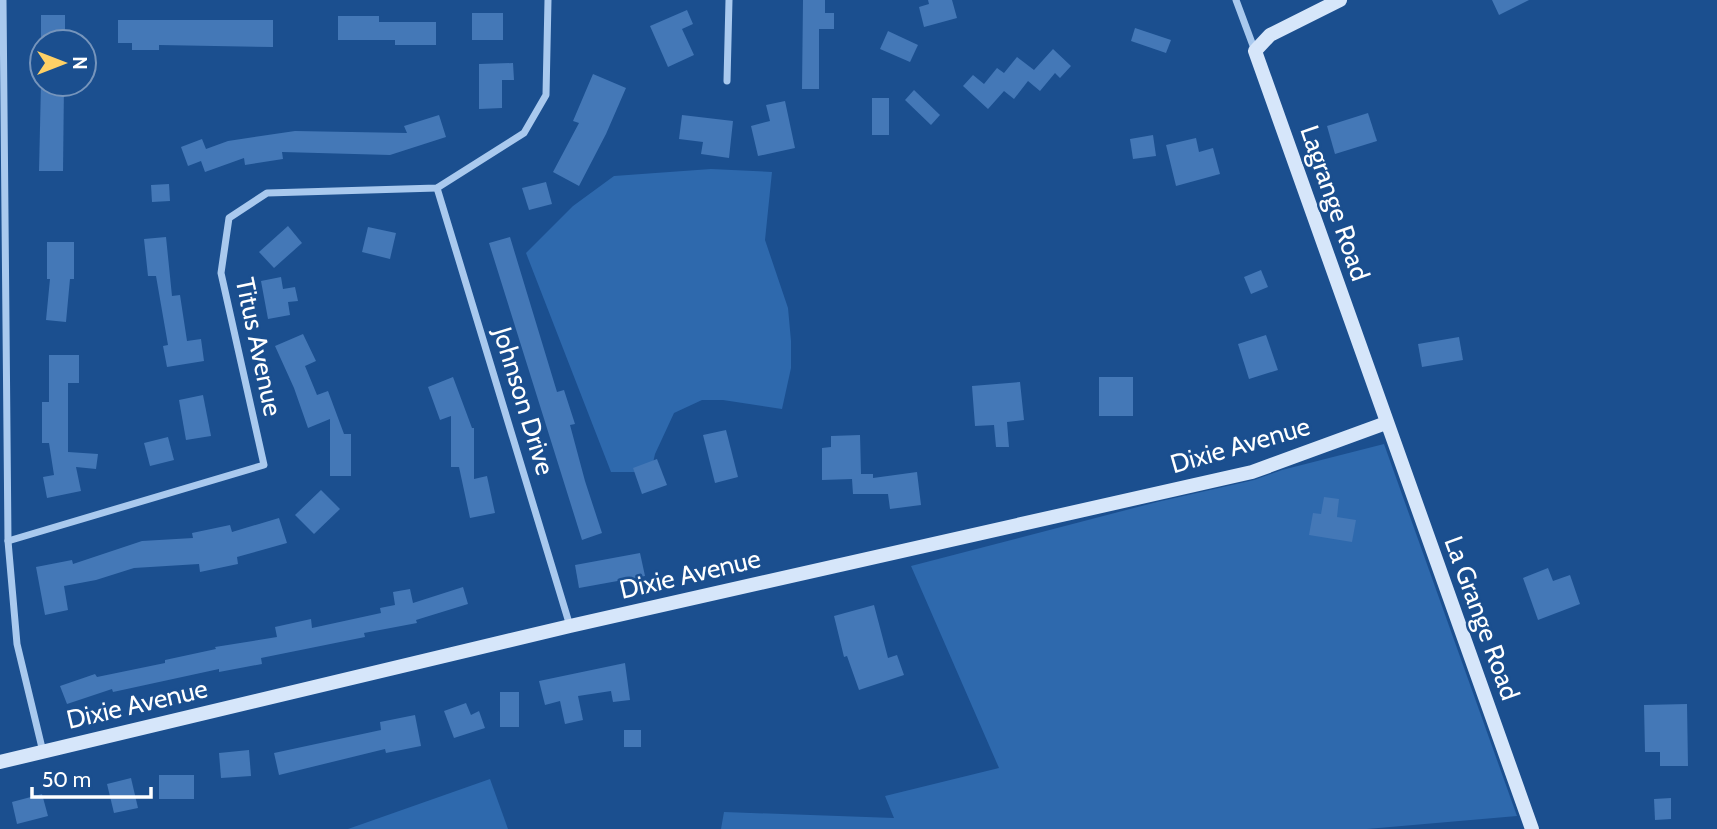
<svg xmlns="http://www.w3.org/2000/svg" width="1717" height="829" font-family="Cabin,sans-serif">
	<rect width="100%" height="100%" fill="#1b4f8f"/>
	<g fill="#2e69ad">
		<path d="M711,169L772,172L765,240L788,308L791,341V368L782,409L723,400H702L674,413L655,454L651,472H611L526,253L573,206L614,176Z"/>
		<path d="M1384,444L1517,816L1367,829H721L724,812L894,818L885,796L999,768L911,566L1157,502L1254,480L1282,470Z"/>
		<path d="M490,779L508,829H348Z"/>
	</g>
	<g fill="#4478b7">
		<path d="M803,0H825V13H834V29H819V89H802Z"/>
		<path d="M928,0H952L957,18L924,27L919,7L929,4Z"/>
		<path d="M1492,0H1529L1499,15Z"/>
		<path d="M687,10L693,24L682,29L694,55L668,67L650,26Z"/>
		<rect x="472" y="13" width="31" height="27"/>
		<rect x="41" y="15" width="24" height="27"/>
		<path d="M338,16H379V22H436V45H395V40H338Z"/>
		<path d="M118,20H273V47L159,45V50H132V43H118Z"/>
		<path d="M1135,28L1171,40L1166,53L1131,41Z"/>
		<path d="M888,31L918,45L910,62L880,49Z"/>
		<path d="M1053,49L1071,66L1060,78L1055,73L1040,91L1028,81L1014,99L1004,91L988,109L963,86L973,75L984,84L997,68L1004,73L1017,57L1034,70Z"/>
		<path d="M513,63L514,80H502V108L479,109V64Z"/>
		<path d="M593,74L626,88L606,134L579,186L553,172L579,123L573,121Z"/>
		<path d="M41,84H64L63,171H39Z"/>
		<path d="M914,90L940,115L931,125L905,100Z"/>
		<rect x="872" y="98" width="17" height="37"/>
		<path d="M785,101L795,148L758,156L751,126L770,121L766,105Z"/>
		<path d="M1368,113L1377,141L1335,154L1327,126Z"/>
		<path d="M439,115L446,137L390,155L282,152L283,159L245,165L244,158L205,172L201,161L188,166L181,147L202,139L206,149L228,141L295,131L407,133L404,126Z"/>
		<path d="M682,115L733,121L729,158L701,154L703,142L679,139Z"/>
		<path d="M1153,135L1156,156L1133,159L1130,139Z"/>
		<path d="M1196,138L1199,152L1213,148L1220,174L1176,186L1166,145Z"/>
		<path d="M546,182L552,204L529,210L522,188Z"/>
		<path d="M169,184L170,201L152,202L151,185Z"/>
		<path d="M288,226L302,243L274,268L259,252Z"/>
		<path d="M368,227L396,233L390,259L362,252Z"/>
		<path d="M166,237L172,296L180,295L187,341L201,339L204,361L167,367L163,346L168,345L156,276H148L144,239Z"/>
		<path d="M510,237L557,392L564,390L575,424L570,425L585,481L602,533L582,540L489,243Z"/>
		<path d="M47,242H74V279H70L66,322L46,320L50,279H47Z"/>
		<path d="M1261,270L1268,287L1251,294L1244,277Z"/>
		<path d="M281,277L283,289L295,287L298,301L288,302L290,315L268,319L261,281Z"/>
		<path d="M303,334L316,361L305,366L317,395L328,391L344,434H351V476H330V419L308,428L294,388L275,346Z"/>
		<path d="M1266,335L1278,370L1249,379L1238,344Z"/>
		<path d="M1459,337L1463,360L1422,367L1418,344Z"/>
		<path d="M49,355H79V383H68V452L98,454L96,469L76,467L81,491L47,498L43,477L54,475L49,443H42V402H49Z"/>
		<path d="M453,377L472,428H474V479L487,476L495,513L470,518L459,467H451V416L440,420L428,387Z"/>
		<rect x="1099" y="377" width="34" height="39"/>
		<path d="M1020,382L1024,420L1007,422L1009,447H996L994,425L975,426L972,386Z"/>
		<path d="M203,395L211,436L186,440L179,400Z"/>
		<path d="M726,430L738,477L715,483L703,435Z"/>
		<path d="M860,435L861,474H873V478L917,472L921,505L890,509L888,494H853L852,479L822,480V448L831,447V436Z"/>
		<path d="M168,437L174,460L150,466L144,443Z"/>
		<path d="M657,459L667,485L642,494L633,468Z"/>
		<path d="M321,490L340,509L314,534L295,515Z"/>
		<path d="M1324,497L1339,499L1337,517L1356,520L1352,542L1309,535L1313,513L1321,514Z"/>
		<path d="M279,518L287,543L237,557L238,564L200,572L199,564L134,568L96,580L64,586L68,610L45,615L36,567L72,560L73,564L142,541L193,538L192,533L230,525L232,532Z"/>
		<path d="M640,553L645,576L579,588L575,565Z"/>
		<path d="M1548,568L1553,581L1570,575L1580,604L1538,620L1523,578Z"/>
		<path d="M463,587L468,604L416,620L417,623L364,633L365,637L261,658L262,664L219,672V669L113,692L112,689L67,704L60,686L95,674L97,677L165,663V660L216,649L215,647L277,637L275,627L311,619L312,628L381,613L380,608L395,605L393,592L410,589L413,603Z"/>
		<path d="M874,605L888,658L897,655L904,675L859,690L847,656L844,657L834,616Z"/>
		<path d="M625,663L630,700L613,702L611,691L578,696L583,720L565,724L560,701L545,705L539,681Z"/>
		<rect x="500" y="692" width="19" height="35"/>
		<path d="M466,703L471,715L479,711L485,728L454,738L444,711Z"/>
		<path d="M1687,704L1688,766H1660V752H1645L1644,705Z"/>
		<path d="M415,715L421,746L386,753L385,749L279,775L274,753L381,730L380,722Z"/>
		<rect x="624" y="730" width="17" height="17"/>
		<path d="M249,750L251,776L221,778L219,753Z"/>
		<rect x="159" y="775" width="35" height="24"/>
		<path d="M131,778L138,808L114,813L107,784Z"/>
		<path d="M42,794L48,816L17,824L12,802Z"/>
		<path d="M1671,798V819L1655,820L1654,799Z"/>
	</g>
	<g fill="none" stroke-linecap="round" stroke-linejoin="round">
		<g stroke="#a9c9ee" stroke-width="7">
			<path d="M3,0L8,541L17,644L43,752"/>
			<path d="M1236,0L1255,51"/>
			<path d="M727,81L729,0"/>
			<path d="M437,188L570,626"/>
			<path d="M8,541L264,465L221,273L229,218L267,193L437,188L524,133L546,95L548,0"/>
		</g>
		<g stroke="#d6e6fa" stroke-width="14">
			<path d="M1340,0L1270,35L1255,51L1532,829"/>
			<path d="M0,762L570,626L1252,472L1386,423"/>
		</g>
	</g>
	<g text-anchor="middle" stroke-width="5" stroke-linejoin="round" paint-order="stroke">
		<g font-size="26" fill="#fff" stroke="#1b4f8f">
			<text transform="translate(1335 203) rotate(71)" y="9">Lagrange Road</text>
			<text transform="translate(259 347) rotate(78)" y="9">Titus Avenue</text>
			<text transform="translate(524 401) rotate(73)" y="9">Johnson Drive</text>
			<text transform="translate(1240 445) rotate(-16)" y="9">Dixie Avenue</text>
			<text transform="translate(690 574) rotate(-13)" y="9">Dixie Avenue</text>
			<text transform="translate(1482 618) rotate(70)" y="9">La Grange Road</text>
			<text transform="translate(137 704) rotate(-13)" y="9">Dixie Avenue</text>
		</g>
	</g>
	<g transform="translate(63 63) rotate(90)"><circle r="33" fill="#1b4f8f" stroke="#7695bc" stroke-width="2"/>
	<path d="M0-5L12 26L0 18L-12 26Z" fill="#ffd166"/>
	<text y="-10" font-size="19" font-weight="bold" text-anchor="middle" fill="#ffffff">N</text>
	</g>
	<path d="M32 787v10h119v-10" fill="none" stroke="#ffffff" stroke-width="3.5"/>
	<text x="42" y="787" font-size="21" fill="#ffffff" stroke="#1b4f8f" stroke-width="5" paint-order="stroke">50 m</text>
</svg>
